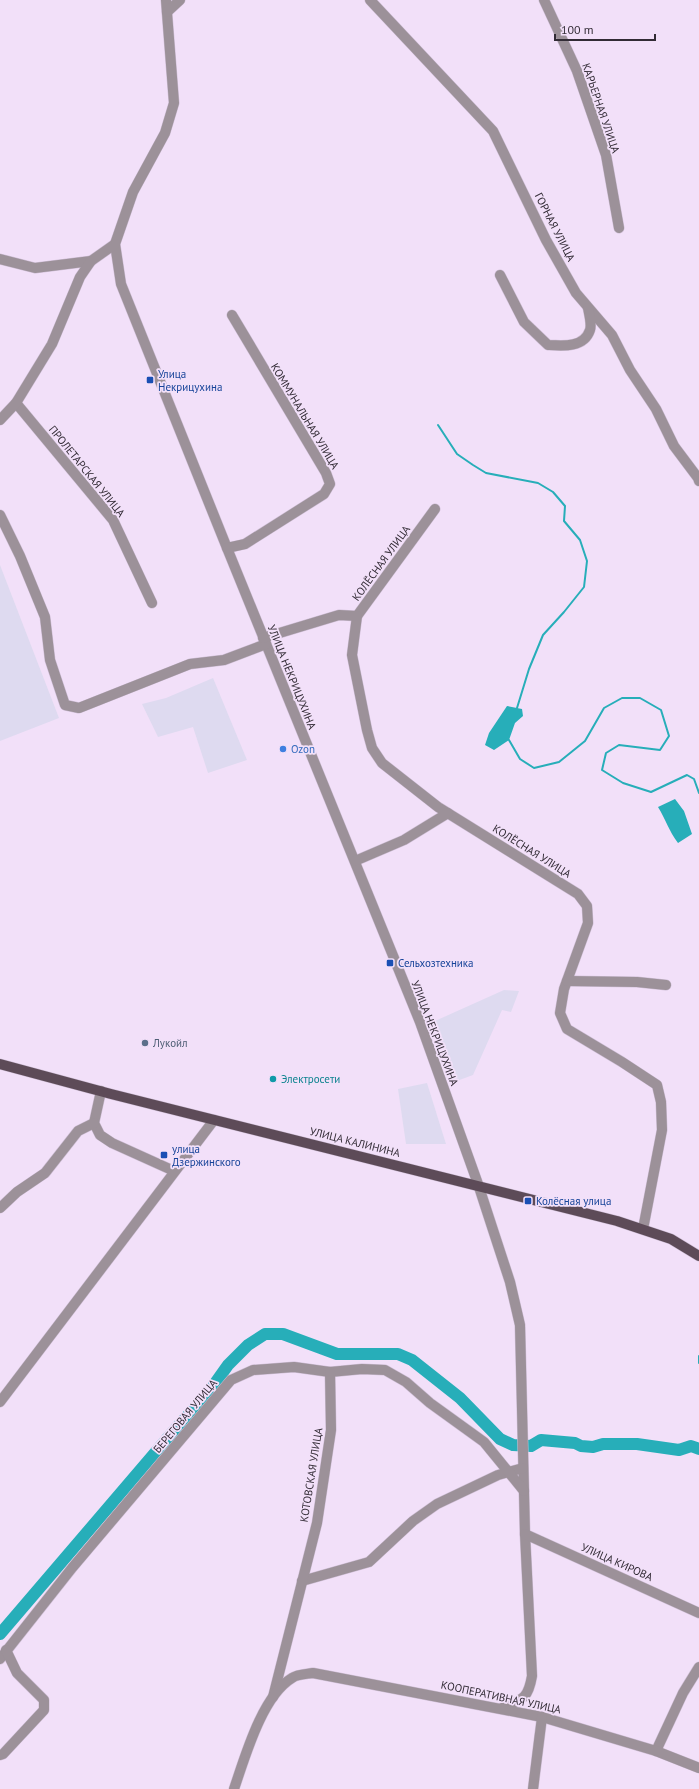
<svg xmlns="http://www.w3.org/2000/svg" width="699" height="1789" font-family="'PT Sans',sans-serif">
	<rect width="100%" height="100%" fill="#f2e0f9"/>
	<g fill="#dedaf0">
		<path d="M0,565L59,718L0,741Z"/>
		<path d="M213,678L247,760L208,773L193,727L158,737L142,704L166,698Z"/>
		<path d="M504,990L519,991L511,1012L502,1010L473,1075L454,1082L435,1021Z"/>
		<path d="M427,1083L446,1144H406L398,1089Z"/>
	</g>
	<g fill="#27aeb9">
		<path d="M507,706L522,709L523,716L515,723L509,740L494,750L485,745L489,733Z"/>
		<path d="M675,799L684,811L692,834L678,843C669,831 666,820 658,807Z"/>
	</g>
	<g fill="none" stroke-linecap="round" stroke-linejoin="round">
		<g stroke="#27aeb9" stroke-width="2">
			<path d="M438,425L457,454L473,465L486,473L538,483L553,492L565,506L564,521L580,540L587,561L584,587L564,612L543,635L529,669L517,708"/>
			<path d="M509,740L520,759L534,768L559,762L585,741L604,708L622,698H640L661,710L669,736L660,750L619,745L606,753L602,770L623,783L651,792L687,775L694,779L699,793"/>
			<path d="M699,1356V1363"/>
		</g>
		<path stroke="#27aeb9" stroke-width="12" d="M0,1634L178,1426L206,1396L228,1365L248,1345L265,1334H283L337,1354H398L412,1360L460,1398L500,1439L513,1445L531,1446L541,1440L575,1443L581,1446L593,1447L603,1444H637L679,1450L691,1446L699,1449"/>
		<g stroke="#cfbfd6" stroke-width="11">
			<g id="minor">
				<path d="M166,0L174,103L165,133L133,192L115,244L121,284L227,548L420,1022L478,1184L510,1282L520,1325L525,1534L532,1676C528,1699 523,1699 502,1708"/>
				<path d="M370,0L493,131L546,240L576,293L612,335L630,370L656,409L674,446L698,478L699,481"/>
				<path d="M544,0L577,71L606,155L619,228"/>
				<path d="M167,12L180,0"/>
				<path d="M0,259L35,268L91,261"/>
				<path d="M500,275L524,322L548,345C563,346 584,348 590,330C592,324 589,314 588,308"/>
				<path d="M16,403L113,520L152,603"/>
				<path d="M0,420L16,403L52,344L80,277L91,261L115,244"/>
				<path d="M435,509L357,616L352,655L367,730L372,748L382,763L438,807L578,894L587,906L588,923L564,989L560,1013L567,1029L622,1062L657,1085L661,1102L662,1130L643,1229"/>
				<path d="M0,515L20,556L45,617L50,660L65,705L79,708L190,664L224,660L266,644"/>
				<path d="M227,548L245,544L324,494L330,484L326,473L232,315"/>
				<path d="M263,638L339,615L357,616"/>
				<path d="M355,861L404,840L448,813"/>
				<path d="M567,981L637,982L666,985"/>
				<path d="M101,1091L94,1123L100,1135L112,1143L174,1171"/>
				<path d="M0,1208L17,1192L45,1173L78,1131L94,1123"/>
				<path d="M0,1402L214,1120"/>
				<path d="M525,1534L699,1613"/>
				<path d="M302,1581L369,1562L413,1521L437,1504L498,1475L523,1468"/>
				<path d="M0,1659L72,1568L231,1380L253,1370L294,1367L330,1372L362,1369L385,1370L406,1382L430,1403L484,1442L524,1491"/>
				<path d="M273,1697L317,1523L331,1430L330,1372"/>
				<path d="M656,1751L683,1693L699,1667"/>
				<path d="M0,1755L3,1754L44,1710V1700L17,1673L6,1650"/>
				<path d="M234,1789C245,1757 262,1696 292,1678C297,1674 307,1674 313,1673L542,1717L656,1751L699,1768"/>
				<path d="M533,1789L542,1717"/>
			</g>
		</g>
		<g stroke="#cfbfd6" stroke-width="11">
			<path id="major" d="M0,1064L111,1094L617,1221L671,1239L699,1256"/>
		</g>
		<use href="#minor" stroke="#9c9199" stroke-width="10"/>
		<use href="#major" stroke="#5d4b58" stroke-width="10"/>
	</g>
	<g fill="#1a4fb4" stroke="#f2e0f9" stroke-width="1.5">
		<rect x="146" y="376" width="8" height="8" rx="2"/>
		<rect x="386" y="959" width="8" height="8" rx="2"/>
		<rect x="160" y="1151" width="8" height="8" rx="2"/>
		<rect x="524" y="1197" width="8" height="8" rx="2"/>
	</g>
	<circle fill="#3f7fe0" stroke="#f2e0f9" stroke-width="1.5" cx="283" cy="749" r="4"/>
	<circle fill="#5c6f8a" stroke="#f2e0f9" stroke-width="1.5" cx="145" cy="1043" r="4"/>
	<circle fill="#0f9aa8" stroke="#f2e0f9" stroke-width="1.5" cx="273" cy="1079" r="4"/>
	<g text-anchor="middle" stroke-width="3.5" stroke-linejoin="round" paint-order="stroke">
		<g font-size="11" fill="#322b35" stroke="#f2e0f9">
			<text transform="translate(601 108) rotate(71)" y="4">КАРЬЕРНАЯ УЛИЦА</text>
			<text transform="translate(555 227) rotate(63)" y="4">ГОРНАЯ УЛИЦА</text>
			<text transform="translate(305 416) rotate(59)" y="4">КОММУНАЛЬНАЯ УЛИЦА</text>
			<text transform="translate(87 471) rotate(51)" y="4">ПРОЛЕТАРСКАЯ УЛИЦА</text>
			<text transform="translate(381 563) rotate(-54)" y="4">КОЛЁСНАЯ УЛИЦА</text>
			<text transform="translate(292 677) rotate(68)" y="4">УЛИЦА НЕКРИЦУХИНА</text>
			<text transform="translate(532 851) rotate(32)" y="4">КОЛЁСНАЯ УЛИЦА</text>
			<text transform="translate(435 1033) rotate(69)" y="4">УЛИЦА НЕКРИЦУХИНА</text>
			<text transform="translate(355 1142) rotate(14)" y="4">УЛИЦА КАЛИНИНА</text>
			<text transform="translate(185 1416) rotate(-50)" y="4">БЕРЕГОВАЯ УЛИЦА</text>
			<text transform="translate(311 1475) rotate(-81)" y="4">КОТОВСКАЯ УЛИЦА</text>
			<text transform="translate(617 1562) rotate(24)" y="4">УЛИЦА КИРОВА</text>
			<text transform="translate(501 1697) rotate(12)" y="4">КООПЕРАТИВНАЯ УЛИЦА</text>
		</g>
		<g font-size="11" fill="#164399" stroke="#f2e0f9" text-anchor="start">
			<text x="158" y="378">Улица<tspan x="158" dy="13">Некрицухина</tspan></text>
			<text x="398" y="967">Сельхозтехника</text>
			<text x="172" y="1153">улица<tspan x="172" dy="13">Дзержинского</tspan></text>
			<text x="536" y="1205">Колёсная улица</text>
		</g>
		<g font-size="11" fill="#366cbe" stroke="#f2e0f9" text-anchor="start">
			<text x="291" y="753">Ozon</text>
		</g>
		<g font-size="11" fill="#4e5e75" stroke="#f2e0f9" text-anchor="start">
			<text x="153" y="1047">Лукойл</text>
		</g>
		<g font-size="11" fill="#0d838f" stroke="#f2e0f9" text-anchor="start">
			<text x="281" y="1083">Электросети</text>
		</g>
	</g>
	<path d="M555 34v6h100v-6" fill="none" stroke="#322b35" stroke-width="2"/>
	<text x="561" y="34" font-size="12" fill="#322b35" stroke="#f2e0f9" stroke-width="3" paint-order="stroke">100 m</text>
</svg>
